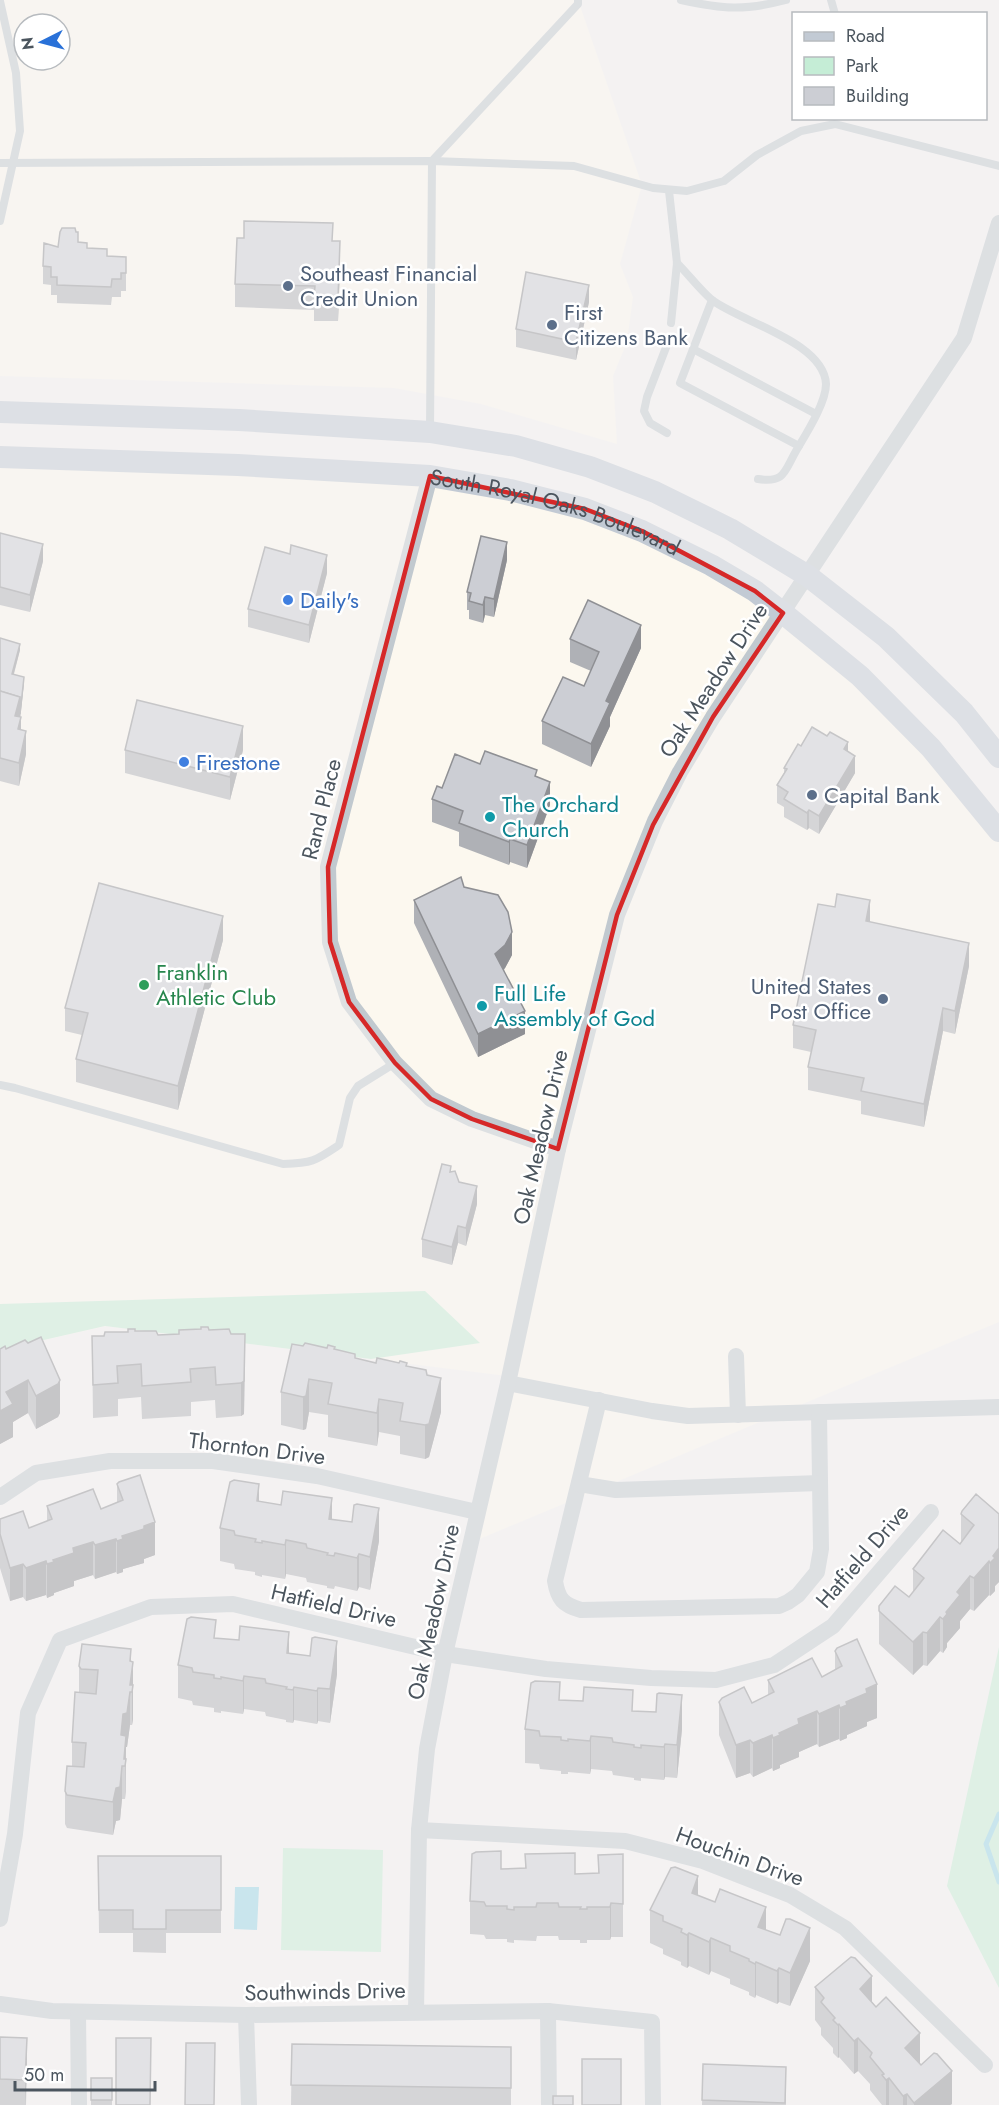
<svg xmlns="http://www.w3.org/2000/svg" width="999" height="2105" font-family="Jost,sans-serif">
	<rect width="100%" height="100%" fill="#f4f2f2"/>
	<g fill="#fcf8ef" fill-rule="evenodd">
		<path d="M0,0H578L642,185L620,264L633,297L627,342L613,376L617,444L481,404L394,388L0,376ZM24,24H60V60H24Z"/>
		<path d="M0,457L510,490L711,565L860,676L999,831V1322L470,1543L507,1376L106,1326L0,1350Z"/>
	</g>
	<g fill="#c5edd6">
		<path d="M425,1291L480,1343L371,1359L105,1326L0,1350V1304Z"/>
		<path d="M999,1647V1988L947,1886Z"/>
		<path d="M283,1848L383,1850L381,1952L281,1950Z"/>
	</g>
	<path fill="#96d4e6" d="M235,1887H259L257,1930L234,1929Z"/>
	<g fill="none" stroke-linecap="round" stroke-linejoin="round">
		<path stroke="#96d4e6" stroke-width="5" d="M999,1814L986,1844L999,1882"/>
		<g stroke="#c1c9cf" stroke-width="8">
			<path d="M681,0C723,9 744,11 786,0"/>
			<path d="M831,0L835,14"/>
			<path d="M0,1L16,73L20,131L0,221"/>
			<path d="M0,163L432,161L574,166L653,188L687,191L724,181L757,155L801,131L835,124L999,166"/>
			<path d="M669,191L677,263L671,323"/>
			<path d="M677,263C689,275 700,290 712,300C741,322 824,342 826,384C826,403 806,434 796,451C784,472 785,483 758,479"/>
			<path d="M712,300L680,383L799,446"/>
			<path d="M693,349L816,414"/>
			<path d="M430,431L432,161L578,4V0"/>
			<path d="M667,433L650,423L644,411L647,397L670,337"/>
			<path d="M0,1085L15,1088L283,1164C313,1163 315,1161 339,1145L350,1098L358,1086L395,1063"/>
		</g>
		<g stroke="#c1c9cf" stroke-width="16">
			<path d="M430,476L328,867L330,942L349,1002L395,1063L431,1099L472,1119L558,1149"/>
			<path d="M736,1356L738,1415"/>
			<path d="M508,1383L652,1411L688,1416L999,1407"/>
			<path d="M599,1400L555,1581C558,1599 563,1605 581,1610L779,1606L788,1602L798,1595L817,1572L821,1549L819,1412"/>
			<path d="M579,1484L616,1490L820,1483"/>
			<path d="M0,1497L36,1473L110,1461H213L317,1476L477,1512"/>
			<path d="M419,1830L625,1841L703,1861L790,1895L845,1928L985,2065"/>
			<path d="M0,1919L15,1834L28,1713L60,1640L151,1607L233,1604L445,1654L546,1669L651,1678L716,1680L774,1665L833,1626L931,1512"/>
			<path d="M0,2004L52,2011L246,2015L548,2011L652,2022L653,2105"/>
			<path d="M548,2011L549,2105"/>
			<path d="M78,2012L79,2105"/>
			<path d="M416,2012L419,1830L427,1749L445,1654L508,1383L558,1149L617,915L655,821L680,772L713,717L964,338L999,223"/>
			<path d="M246,2015L249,2105"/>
		</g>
		<g stroke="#c2cad4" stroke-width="22">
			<path d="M0,412L239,420L430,432L516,446L590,467L655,492L730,529L808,576L886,637L964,713L999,757"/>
			<path id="s1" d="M0,457L238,465L430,476L510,490L585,509L642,531L711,565L755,591L783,613L860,676L931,748L999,831"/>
		</g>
	</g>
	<g fill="#afb1b6">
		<path d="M76,232L78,242L87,248L107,256L126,257V291H121V297H112L111,305L57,303V295H51V285L43,284V266L58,247Z"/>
		<path d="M333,241L340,265L338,321H314V310L235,307V284Z"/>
		<path d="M589,302L576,360L516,347V329Z"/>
		<path d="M0,533L43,561L30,612L0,605Z"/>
		<path d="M507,560L494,617L485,615L483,623L469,619V610H467V592Z"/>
		<path d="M327,573L309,643L248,627V609Z"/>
		<path d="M0,638L20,650L14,674L24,683L20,717L21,730L26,754L19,786L0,781Z"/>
		<path d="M570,639L641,648L610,717V726L591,767L542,744V721L584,686L591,671L570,662Z"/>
		<path d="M801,746L848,752L855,773L819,834L809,828L807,830L784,817V807L777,803V785L784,773V768Z"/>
		<path d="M125,750H243L230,800L125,773Z"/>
		<path d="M480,764L537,776L550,805L527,868L510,862L509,865L459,846V832L432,822V799L442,788Z"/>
		<path d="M414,900L512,955L504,970L525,1034L478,1057L414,923Z"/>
		<path d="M870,922L969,966L955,1034L943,1031L924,1127L861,1114V1101L808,1090V1067L811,1052L793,1048V1025Z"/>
		<path d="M223,940L178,1110L76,1082V1059L82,1035L65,1031V1008Z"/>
		<path d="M451,1172L477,1204L466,1246L458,1243L452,1265L422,1257V1239Z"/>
		<path d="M209,1330L245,1367L244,1414L241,1416L216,1418L215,1400L191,1402V1416L142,1419L141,1397L118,1399V1416L93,1418L92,1336H104L135,1331L158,1335L179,1334Z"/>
		<path d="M0,1349H6L60,1413L58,1417L36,1429L28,1413L13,1422V1437L0,1444Z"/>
		<path d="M335,1349L355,1358L376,1363L407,1366L427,1375L441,1412L429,1457L425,1459L400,1454V1436L379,1432L377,1446L328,1437V1415L309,1412L306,1429L303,1430L281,1425V1392Z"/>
		<path d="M117,1484L155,1555L144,1559V1563L123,1569V1572L117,1574L116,1572L95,1579L93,1575L74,1581V1586L54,1593V1595L47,1598L46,1595L26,1601L23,1597L10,1601L0,1568V1519L29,1528L47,1521V1506L101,1509L117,1503Z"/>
		<path d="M259,1502L332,1519L379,1541L370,1590L359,1587L357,1591L335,1586L334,1589L327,1588V1586L307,1582L306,1578L286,1574L285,1579L262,1575V1577L255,1575V1572L235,1569L234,1564L220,1561V1528Z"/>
		<path d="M961,1514H999V1582L995,1586V1591L990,1596L989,1595L974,1611L970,1609L960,1621V1628L947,1643V1647L943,1653L940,1651L927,1666L923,1665L913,1675L879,1644V1611L909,1597L913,1592V1569L960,1544L961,1542Z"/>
		<path d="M216,1638L289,1653L337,1674L330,1723L318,1721L317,1724L294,1720L293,1723L286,1722V1720L266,1716L265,1712L244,1709L243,1714L221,1711V1713L214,1712V1708L193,1705L192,1701L178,1698V1665Z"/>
		<path d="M835,1651L877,1718L867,1722V1726L847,1735V1738L840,1741L839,1739L819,1747L817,1744L799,1752V1757L780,1765V1768L773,1771L772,1768L753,1777L750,1773L736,1778L719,1735V1702L752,1703L768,1695V1680L822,1677L835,1670Z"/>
		<path d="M131,1661L133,1662V1719L132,1725H130L127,1747H126V1792L125,1799H122L120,1820L116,1821L113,1835L67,1828L65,1824V1791L72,1766V1742L79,1692V1666Z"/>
		<path d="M560,1700L633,1711L682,1729L677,1778L665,1777L664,1780L641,1778V1781L634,1780V1778L613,1775L612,1771L591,1769L590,1774L568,1772V1774H561V1771L540,1769L539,1764L525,1763V1729Z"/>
		<path d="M525,1854L575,1874L598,1873V1855L623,1854V1937H611L610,1940H587V1943H580V1940H559L558,1936H537L536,1941L514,1940V1943L507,1942V1939H486L484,1935L470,1934V1901L501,1869L525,1868Z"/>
		<path d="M98,1856H221V1933H166V1953L133,1952V1933H99Z"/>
		<path d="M698,1895L766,1930L810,1961L790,2006L779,2002L777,2004L756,1995L755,1998L749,1995V1992L730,1984V1979L711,1971L709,1975L689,1966L687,1968L681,1965V1962L663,1954V1949L650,1943V1910Z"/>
		<path d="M815,1987L872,2002L952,2104L950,2105H882L870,2090V2084L858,2071L854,2074L839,2057L838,2058L833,2053V2048L821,2035V2028L815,2020Z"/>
		<path d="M0,2037L27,2071L26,2105H0Z"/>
		<path d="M292,2044L511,2047V2105H291Z"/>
		<path d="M703,2064L786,2085V2105H702Z"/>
		<rect x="91" y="2078" width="21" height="27"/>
	</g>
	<g fill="#8f9094">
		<path d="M340,241V265L338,321V298Z"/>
		<path d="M589,285V302L576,360V342Z"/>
		<path d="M507,542V560L494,617V599Z"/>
		<path d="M43,544V561L30,612V595Z"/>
		<path d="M327,555V573L309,643V625Z"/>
		<path d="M485,597V615L483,623V605Z"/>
		<path d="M641,625V648L610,717V726L591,767V744L606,701Z"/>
		<path d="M20,644V650L12,680V674Z"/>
		<path d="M24,677V683L20,720L15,716Z"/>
		<path d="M21,717V740L18,729Z"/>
		<path d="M243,726V750L230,800V777Z"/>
		<path d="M26,731V754L19,786V763Z"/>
		<path d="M848,742V760L844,749Z"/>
		<path d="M855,756V773L819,834V816Z"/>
		<path d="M550,782V805L527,868V845Z"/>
		<path d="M809,810V828L807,830V813Z"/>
		<path d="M510,839V862L509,865V842Z"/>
		<path d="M870,900V924L866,921Z"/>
		<path d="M223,916V940L178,1110V1086Z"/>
		<path d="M512,932V955L505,968L495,977V954Z"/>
		<path d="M969,943V966L955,1034V1011Z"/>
		<path d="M943,1008V1031L924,1127V1104Z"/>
		<path d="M525,1011V1034L478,1057V1034Z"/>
		<path d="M477,1186V1204L466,1246V1228Z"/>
		<path d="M458,1226V1243L452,1265V1247Z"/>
		<path d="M245,1334L244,1414L241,1416V1383Z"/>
		<path d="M441,1378V1412L429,1457L425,1459V1425Z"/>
		<path d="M309,1379V1412L306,1429L303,1430V1397Z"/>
		<path d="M28,1380V1413L13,1422V1437L0,1444V1411L6,1392Z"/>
		<path d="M60,1380V1413L58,1417L36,1429V1396Z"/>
		<path d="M379,1399V1432L377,1446V1413Z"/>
		<path d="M259,1484V1517L257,1501Z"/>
		<path d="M332,1498V1531L329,1519Z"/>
		<path d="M379,1508V1541L370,1590V1557Z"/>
		<path d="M155,1522V1555L144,1559V1563L123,1569V1572L117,1574V1541L122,1536L144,1526Z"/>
		<path d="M116,1539V1572L95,1579V1545Z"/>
		<path d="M286,1540V1574L285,1579V1545Z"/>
		<path d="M93,1542V1575L74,1581V1586L54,1593V1595L47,1598V1564L73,1548Z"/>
		<path d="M999,1548V1582L995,1586V1591L990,1596V1563L993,1556Z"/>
		<path d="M359,1554V1587L357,1591V1558Z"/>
		<path d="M46,1561V1595L26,1601V1568Z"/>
		<path d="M989,1561V1595L974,1611V1578Z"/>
		<path d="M23,1564V1597L10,1601V1568Z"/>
		<path d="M970,1576V1609L960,1621V1628L947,1643V1647L943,1653V1619L957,1592Z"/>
		<path d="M940,1617V1651L927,1666V1633Z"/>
		<path d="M289,1632V1665L287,1653Z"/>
		<path d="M923,1632V1665L913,1675V1642Z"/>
		<path d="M337,1641V1674L330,1723V1689Z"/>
		<path d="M131,1649V1680L133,1662V1719L132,1725V1692H130V1661Z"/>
		<path d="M244,1676V1709L243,1714V1681Z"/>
		<path d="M877,1684V1718L867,1722V1726L847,1735V1738L840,1741V1708L846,1702L866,1689Z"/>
		<path d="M294,1687V1720L293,1723V1690Z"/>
		<path d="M318,1688V1721L317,1724V1691Z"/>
		<path d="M130,1692V1725L127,1747H126L125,1799V1766L121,1735L123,1714Z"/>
		<path d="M682,1695V1729L677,1778V1745Z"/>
		<path d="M839,1705V1739L819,1747V1714Z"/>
		<path d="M817,1711V1744L799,1752V1757L780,1765V1768L773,1771V1738L798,1719Z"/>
		<path d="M772,1735V1768L753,1777V1743Z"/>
		<path d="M591,1736V1769L590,1774V1741Z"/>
		<path d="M750,1740V1773L736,1778V1745Z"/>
		<path d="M665,1744V1777L664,1780V1747Z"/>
		<path d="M122,1766V1799L120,1820L116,1821L113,1835V1802L116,1788Z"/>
		<path d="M698,1876V1909L692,1893Z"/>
		<path d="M611,1903V1937L610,1940V1907Z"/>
		<path d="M766,1907V1940L758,1927Z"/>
		<path d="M810,1928V1961L790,2006V1973Z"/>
		<path d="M689,1933V1966L687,1968V1935Z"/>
		<path d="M711,1938V1971L709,1975V1942Z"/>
		<path d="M756,1962V1995L755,1998V1964Z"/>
		<path d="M779,1968V2002L777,2004V1971Z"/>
		<path d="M872,1976V2010L860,1989Z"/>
		<path d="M839,2024V2057L838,2058V2025Z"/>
		<path d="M920,2033V2066L905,2048Z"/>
		<path d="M27,2038V2071L25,2105V2080Z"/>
		<path d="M858,2038V2071L854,2074V2041Z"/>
		<path d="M952,2071V2104L950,2105H914V2103Z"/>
		<path d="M889,2078V2105H886V2080Z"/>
		<path d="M907,2094V2105H903V2096Z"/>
	</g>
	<g fill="#ccced4" stroke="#8f9094" stroke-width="1.5">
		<path d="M244,221L333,223L332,241H340L338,298L314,297L315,286L235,284L237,238H244Z"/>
		<path d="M62,228H75L76,232H78V242L87,243V248L107,249V256L126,257V273H121V279H112L111,287L57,285V277H51V267L43,266L44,243L58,247L60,232Z"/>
		<path d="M526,272L589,285L576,342L516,329Z"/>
		<path d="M0,533L43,544L30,595L0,587Z"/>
		<path d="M481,536L507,542L494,599L485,597L483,605L469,601L471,593L467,592Z"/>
		<path d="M291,545L327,555L309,625L248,609L265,547L290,554Z"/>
		<path d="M588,600L641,625L606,701L610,703L591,744L542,721L563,677L584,686L599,652L570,639Z"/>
		<path d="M0,638L20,644L12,674L24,677L20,714V697L0,691Z"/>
		<path d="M0,691L20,697L15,716L21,717L18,729L26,731L19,763L0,758Z"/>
		<path d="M137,700L243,726L230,777L125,750Z"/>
		<path d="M812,727L827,736L830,732L848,742L844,749L855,756L819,816L809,810L807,813L784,799L788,792L777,785L787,769L784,768L798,744L801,746Z"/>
		<path d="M485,751L537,770L535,776L550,782L527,845L510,839L509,842L459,823L463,811L432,799L437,786L442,788L455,754L480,764Z"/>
		<path d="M461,877L464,887L498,895L508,912L512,932L505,945L495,954L525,1011L478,1034L414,900Z"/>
		<path d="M99,883L223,916L178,1086L76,1059L88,1013L65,1008Z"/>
		<path d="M837,894L870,900L866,921L969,943L955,1011L943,1008L924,1104L861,1091L864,1078L808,1067L816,1030L793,1025L818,904L835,907Z"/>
		<path d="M442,1164L451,1166L450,1172L455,1171L459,1182L477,1186L466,1228L458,1226L452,1247L422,1239Z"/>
		<path d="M201,1327H208L209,1330L229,1329L231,1334H245L244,1381L241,1383L216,1385L215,1367L190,1369L191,1382L142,1386L141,1364L117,1366L118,1383L93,1385L92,1336H104L105,1332H128V1329H135V1331H156L158,1335L179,1334V1330L201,1329Z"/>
		<path d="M41,1337L60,1380L58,1384L36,1396L28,1380L6,1392L13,1404L0,1411V1349L5,1346L6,1349L25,1340L28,1343Z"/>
		<path d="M305,1343L327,1348L328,1345L335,1347L334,1349L355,1354V1358L376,1363L377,1358L399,1363L400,1361L407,1363L406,1366L426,1370L427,1375L441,1378L429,1424L425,1425L400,1421L403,1403L379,1399L377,1413L328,1404L332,1383L309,1379L306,1396L303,1397L281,1392L292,1344L303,1346Z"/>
		<path d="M140,1475L155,1522L144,1526V1529L122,1536L123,1539L117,1541L116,1539L95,1545L93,1542L73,1548L74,1553L53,1560L54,1562L47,1564L46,1561L26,1568L23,1564L10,1568L0,1534V1519L23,1511L29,1528L52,1519L47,1506L93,1489L101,1509L123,1500L117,1484L119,1482Z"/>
		<path d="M234,1480L259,1484L257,1501L281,1505L283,1491L332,1498L329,1519L352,1522L354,1505L357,1504L379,1508L370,1557L359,1554L357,1558L335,1553L334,1556L327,1555L328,1553L307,1548L306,1544L286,1540L285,1545L262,1541V1543L255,1542L256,1539L235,1535L234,1531L220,1528L230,1482Z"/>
		<path d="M976,1494L999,1514V1548L993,1556L995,1558L990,1563L989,1561L974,1578L970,1576L957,1592L960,1595L946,1612L947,1614L943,1619L940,1617L927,1633L923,1632L913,1642L879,1611V1606L895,1586L909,1597L924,1578L913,1569L943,1530L960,1544L974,1525L961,1514L962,1511Z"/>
		<path d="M191,1617L216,1620L214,1638L239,1640L240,1626L289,1632L287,1653L310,1656L312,1638L315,1637L337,1641L330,1689L318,1688L317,1691L294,1687L293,1690L286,1689L287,1687L266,1683L265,1679L244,1676L243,1681L221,1677V1679L214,1678V1675L193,1672L192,1668L178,1665L187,1619Z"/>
		<path d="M857,1639L877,1684L866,1689L867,1693L846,1702L847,1705L840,1708L839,1705L819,1714L817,1711L798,1719L799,1724L779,1733L780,1735L773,1738L772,1735L753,1743L750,1740L736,1745L719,1702L722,1698L744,1687L752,1703L774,1692L768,1680L812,1658L822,1677L842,1666L835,1651L837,1648Z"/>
		<path d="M82,1644L131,1649L130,1661L133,1662L130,1685H133L132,1692H130L127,1713L123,1714L121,1735L126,1736L124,1759H126L125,1766H122L120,1787L116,1788L113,1802L67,1795L65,1791L67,1766L84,1767L86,1743L72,1742L75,1692L96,1694L98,1670L81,1669L79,1666Z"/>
		<path d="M535,1681L560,1682L559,1700L583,1701L584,1687L633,1690L632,1711L656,1712L657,1694L659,1693L682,1695L677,1745L665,1744L664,1747L641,1745V1748L634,1747V1745L613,1742L612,1738L591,1736L590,1741L568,1739V1741L561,1740V1737L540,1736L539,1731L525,1729L531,1683Z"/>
		<path d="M501,1851V1869L526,1868L525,1854L575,1853V1874L599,1873L598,1855L623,1854V1904L611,1903L610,1907H587V1909H580L581,1907H559L558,1903H537L536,1907H514V1910L507,1909V1906H486L484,1902L470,1901L472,1854L476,1852Z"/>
		<path d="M98,1856H221V1910H166V1929H133V1910H99Z"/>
		<path d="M675,1867L698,1876L692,1893L715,1902L720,1889L766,1907L758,1927L780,1935L786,1919H790L810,1928L790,1973L779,1968L777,1971L756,1962L755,1964L749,1961V1959L730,1951V1946L711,1938L709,1942L689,1933L687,1935L681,1932L682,1929L663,1921V1916L650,1910L671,1868Z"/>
		<path d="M851,1957L855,1958L872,1976L860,1989L876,2007L886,1997L920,2033L905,2048L921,2065L934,2053L937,2054L952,2071L914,2103L907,2094L903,2096L889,2078L886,2080L882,2075L884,2074L870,2057L872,2053L858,2038L854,2041L839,2024L838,2025L833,2020L835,2018L821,2002L824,1998L815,1987Z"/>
		<path d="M0,2037L27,2038L25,2080L0,2079Z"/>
		<path d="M116,2038H151L150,2105H116Z"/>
		<path d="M186,2043H215L214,2105H185Z"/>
		<path d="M292,2044L511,2047V2088L291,2085Z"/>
		<rect x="582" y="2059" width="39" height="46"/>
		<path d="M703,2064L786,2067L785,2103L702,2100Z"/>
		<rect x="91" y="2078" width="21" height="22"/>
		<rect x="553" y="2096" width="20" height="9"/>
	</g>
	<path d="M0 0H999V2105H0ZM430,476L585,509L642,531L755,591L783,613L713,717L653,825L617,915L558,1149L472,1119L431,1099L395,1063L349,1002L330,942L328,867Z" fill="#f4f2f2" fill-opacity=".55" fill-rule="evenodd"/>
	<path fill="none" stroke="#d62828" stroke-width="4.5" stroke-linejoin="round" d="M430,476L585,509L642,531L755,591L783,613L713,717L653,825L617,915L558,1149L472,1119L431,1099L395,1063L349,1002L330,942L328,867Z"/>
	<g fill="#5c6f8a" stroke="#fff" stroke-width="2">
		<circle cx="288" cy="286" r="6"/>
		<circle cx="552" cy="325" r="6"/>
		<circle cx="812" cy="795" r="6"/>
		<circle cx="883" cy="999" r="6"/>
	</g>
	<g fill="#3f7fe0" stroke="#fff" stroke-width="2">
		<circle cx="288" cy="600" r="6"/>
		<circle cx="184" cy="762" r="6"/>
	</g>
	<g fill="#0f9aa8" stroke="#fff" stroke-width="2">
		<circle cx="490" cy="817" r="6"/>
		<circle cx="482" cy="1006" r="6"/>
	</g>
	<circle fill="#2e9e5b" stroke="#fff" stroke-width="2" cx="144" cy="985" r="6"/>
	<g text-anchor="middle" stroke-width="5" stroke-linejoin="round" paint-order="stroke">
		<g font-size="22" fill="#4e5e75" stroke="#fff" text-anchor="start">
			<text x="300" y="281">Southeast Financial<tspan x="300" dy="25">Credit Union</tspan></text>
			<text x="564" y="320">First<tspan x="564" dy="25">Citizens Bank</tspan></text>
			<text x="824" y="803">Capital Bank</text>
			<text x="871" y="994" text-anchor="end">United States<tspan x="871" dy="25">Post Office</tspan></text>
		</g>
		<g font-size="22" fill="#4b555e" stroke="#fff">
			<text dy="8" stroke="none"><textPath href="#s1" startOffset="561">South Royal Oaks Boulevard</textPath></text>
			<text transform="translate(713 680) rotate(-57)" y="8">Oak Meadow Drive</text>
			<text transform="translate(321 809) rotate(-76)" y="8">Rand Place</text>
			<text transform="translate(540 1137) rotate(-77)" y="8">Oak Meadow Drive</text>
			<text transform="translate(257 1448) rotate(7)" y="8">Thornton Drive</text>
			<text transform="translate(862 1556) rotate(-49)" y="8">Hatfield Drive</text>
			<text transform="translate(334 1605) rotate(13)" y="8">Hatfield Drive</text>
			<text transform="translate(433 1612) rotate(-78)" y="8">Oak Meadow Drive</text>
			<text transform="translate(740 1856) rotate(20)" y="8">Houchin Drive</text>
			<text transform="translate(325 1991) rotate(-1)" y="8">Southwinds Drive</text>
		</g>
		<g font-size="22" fill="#366cbe" stroke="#fff" text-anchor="start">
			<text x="300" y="608">Daily's</text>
			<text x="196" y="770">Firestone</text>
		</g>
		<g font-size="22" fill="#0d838f" stroke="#fff" text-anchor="start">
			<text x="502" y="812">The Orchard<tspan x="502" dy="25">Church</tspan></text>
			<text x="494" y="1001">Full Life<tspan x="494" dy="25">Assembly of God</tspan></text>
		</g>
		<g font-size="22" fill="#27864d" stroke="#fff" text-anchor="start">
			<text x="156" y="980">Franklin<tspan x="156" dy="25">Athletic Club</tspan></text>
		</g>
	</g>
	<rect x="792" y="12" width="195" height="108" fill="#ffffff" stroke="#b7bbbf" stroke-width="1.5"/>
	<rect x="804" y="32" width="30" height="9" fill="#c2cad4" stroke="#b7bbbf" stroke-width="1.5"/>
	<text x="846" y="42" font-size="18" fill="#4b555e">Road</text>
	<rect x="804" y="57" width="30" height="18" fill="#c5edd6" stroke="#b7bbbf" stroke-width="1.5"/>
	<text x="846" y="72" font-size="18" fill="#4b555e">Park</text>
	<rect x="804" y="87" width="30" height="18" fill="#ccced4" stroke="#b7bbbf" stroke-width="1.5"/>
	<text x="846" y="102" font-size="18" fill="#4b555e">Building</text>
	<g transform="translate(42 42) rotate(264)"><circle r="28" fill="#ffffff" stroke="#b7bbbf" stroke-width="1.5"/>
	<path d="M0-4.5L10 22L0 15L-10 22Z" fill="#2971d8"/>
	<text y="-9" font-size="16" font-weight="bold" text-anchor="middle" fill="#4b555e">N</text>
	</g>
	<path d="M15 2081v9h140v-9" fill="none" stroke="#4b555e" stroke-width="3"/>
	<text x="24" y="2081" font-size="18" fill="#4b555e" stroke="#ffffff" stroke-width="4.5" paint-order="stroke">50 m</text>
</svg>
